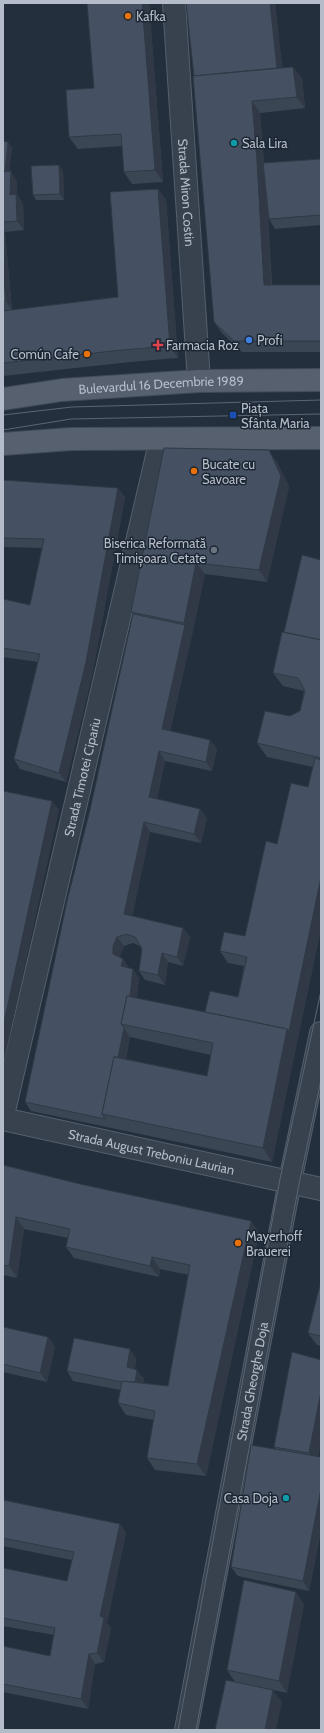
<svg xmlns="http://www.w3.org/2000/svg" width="324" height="1733" font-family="Cabin,sans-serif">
	<rect width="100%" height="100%" fill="#242f3e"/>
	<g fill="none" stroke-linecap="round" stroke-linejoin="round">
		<g stroke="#565f6c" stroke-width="24">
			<g id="minor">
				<path id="s1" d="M174,3L199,381"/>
				<path id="s2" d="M3,1115L161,439"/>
				<path id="s3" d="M3,1119L321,1189"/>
				<path id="s4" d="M186,1730L290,1181L321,1033"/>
			</g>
		</g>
		<g stroke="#414a57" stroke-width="24">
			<g id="major">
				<path id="s5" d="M3,399L62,390L199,381L321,380"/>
				<path d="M3,444L71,439L321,438"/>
			</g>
		</g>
		<use href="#minor" stroke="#38414e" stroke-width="22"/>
		<use href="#major" stroke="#56606e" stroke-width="22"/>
		<g stroke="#5a6575" stroke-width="1">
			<path d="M3,415L72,407L321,400"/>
			<path d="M3,430L71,419L321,414"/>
			<path d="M178,1730L280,1179L321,991"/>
			<path d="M196,1730L299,1184L321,1080"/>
		</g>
	</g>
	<g fill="#3b4654" fill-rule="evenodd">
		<path d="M87,3H149L163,182L132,184L124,172L122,146L78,149L69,137L94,88Z"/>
		<path d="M186,3H275L282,68L293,67L302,78L305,108L260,113L264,163L321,159V225L275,229L269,219L267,201L272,285H321V352H242L222,333L214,322L194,76Z"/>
		<path d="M3,141L12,147L9,171L17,181V195L23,204L24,230L5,232L12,310L118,297L158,189L166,200L178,358L130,362L3,376Z"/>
		<path d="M63,171L64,200H36L33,195Z"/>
		<path d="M277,462L289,487L267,582L205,574L192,635L170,731L210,740L217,749L212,771L165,761L157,799L200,809L207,818L201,843L150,832L132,916L183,928L190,937L183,966L168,962L165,985L145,980L139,971L142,949L140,946L133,943L124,946L120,956V957L123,959L129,968L133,969L139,978L137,998L205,1012L238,997L244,966L228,963L220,951L245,936L277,844L308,787L313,767L267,757L257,743L290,716L300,711L304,691L283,686L273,673L284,632L321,560V928L272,1162L31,1111L25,1102L90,810L133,614L131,612ZM130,1037L211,1055L207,1076L126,1059Z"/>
		<path d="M3,480L125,497L93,671L66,782L20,769L14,759L38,662L3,657V599L30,605L42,548L3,547Z"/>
		<path d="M3,1165L80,1184L251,1221L259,1233L206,1476L155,1470L147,1458L154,1420L126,1415L118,1403L121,1390L73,1381L67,1371L136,1358L135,1369L144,1379L143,1383L168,1386L189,1275L160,1269L159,1277L74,1258L66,1247L68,1238L24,1229L17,1278L3,1275Z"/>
		<path d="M321,1281V1346L317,1345L308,1333Z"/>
		<path d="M3,1327L48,1337L55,1346L47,1382L3,1372Z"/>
		<path d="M321,1360V1443L318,1457H321V1531L309,1591L238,1576L231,1567L276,1449L274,1447Z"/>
		<path d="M3,1500L120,1524L126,1533L107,1623L111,1628L104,1662L95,1664L88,1709L3,1692V1646L50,1656L54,1635L3,1626V1568L67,1581L72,1560L3,1546Z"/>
		<path d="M304,1604L287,1693L235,1682L227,1670Z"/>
	</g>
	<g fill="#303945">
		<path d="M142,3H149L163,182L155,170Z"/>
		<path d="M270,3H275L284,79L277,70Z"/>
		<path d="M293,67L302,78L305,108L297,97Z"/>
		<path d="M252,101L260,113L265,173L272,297L264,285Z"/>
		<path d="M8,142L12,147L9,177L5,171Z"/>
		<path d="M59,165L63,171L64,200L60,194Z"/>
		<path d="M11,171L17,181V195L23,204L24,230L17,221L10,195Z"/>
		<path d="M158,189L166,200L178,358L170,346Z"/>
		<path d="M3,229L5,232L12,311L6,301L3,270Z"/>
		<path d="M269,450L277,462L289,487L267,582L259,570Z"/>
		<path d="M118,488L125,497L93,671L66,782L59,773Z"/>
		<path d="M196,563L205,574L192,635L184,623Z"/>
		<path d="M185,625L192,635L168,738L162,729Z"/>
		<path d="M210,740L217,749L212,771L206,762Z"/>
		<path d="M159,751L165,761L155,807L149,797Z"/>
		<path d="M52,801L59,810L3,1066V1027Z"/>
		<path d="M200,809L207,818L201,843L194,834Z"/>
		<path d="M144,822L150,832L131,924L124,914Z"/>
		<path d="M321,877V928L297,1043L289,1031Z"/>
		<path d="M183,928L190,937L183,966L177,957Z"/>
		<path d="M117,937L124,946L120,956V963L113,954V946Z"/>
		<path d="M162,953L168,962L165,985L158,975Z"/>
		<path d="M123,959L129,968L128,975L121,966Z"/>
		<path d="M133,969L139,978L136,1009L125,1025Z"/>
		<path d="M124,1028L130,1037L114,1117L106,1115Z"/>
		<path d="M287,1029L297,1043L272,1162L263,1148Z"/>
		<path d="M16,1217L24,1229L17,1278L9,1266Z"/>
		<path d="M251,1221L259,1233L206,1476L197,1464Z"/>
		<path d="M152,1257L160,1269L159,1277L150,1266Z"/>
		<path d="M48,1337L55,1346L47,1382L40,1373Z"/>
		<path d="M130,1349L136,1358L134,1376L127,1367Z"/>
		<path d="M137,1370L144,1379L141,1394L135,1385Z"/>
		<path d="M320,1396L321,1397V1443L317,1464L309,1453Z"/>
		<path d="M321,1489V1531L309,1591L303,1581Z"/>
		<path d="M120,1524L126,1533L107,1623L111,1628L104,1662L97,1653L100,1616Z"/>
		<path d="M296,1592L304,1604L287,1693L279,1681Z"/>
		<path d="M89,1654L95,1664L88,1709L81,1699Z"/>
		<path d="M273,1690L282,1702L276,1730H265Z"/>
		<path d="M3,1722L4,1724V1730H3Z"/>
	</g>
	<g fill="#455162" stroke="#303945">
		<path d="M87,3H142L155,170L124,172L121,134L69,137L66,90L94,88Z"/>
		<path d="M186,3H270L277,68L194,76Z"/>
		<path d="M293,67L297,97L252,101L257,161L264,285H321V341H234L214,322L193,76Z"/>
		<path d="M3,141L8,142L5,171H3Z"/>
		<path d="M321,159V215L269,219L263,163Z"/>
		<path d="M59,165L60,194L33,195L31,166Z"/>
		<path d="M11,171L10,195L16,194L17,221L3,222V172Z"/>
		<path d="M158,189L170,346L122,350L3,363V311L118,297L110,192Z"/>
		<path d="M3,270L6,301L3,302Z"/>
		<path d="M164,448L269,450L281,476L259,570L196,563L184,623L131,612Z"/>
		<path d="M3,480L118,488L86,662L59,773L14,759L40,654L3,648V599L30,605L44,539L3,538Z"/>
		<path d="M302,555L321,560V640L284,632Z"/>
		<path d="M133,614L185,625L162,729L210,740L206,762L159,751L149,797L200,809L194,834L144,822L124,914L183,928L177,957L162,953L158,975L139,971L142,949L135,937L127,934L117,937L113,946V954L123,959L121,966L133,969L130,996H127L121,1024L124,1028L118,1057H114L102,1114L105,1119L25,1102L67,901L90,810Z"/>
		<path d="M282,632L321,640V758L257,743L265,711L290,716L300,711L305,691L298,678L273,673Z"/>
		<path d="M315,758L321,760V877L289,1031L287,1029L205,1012L210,991L238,997L247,957L220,951L224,932L245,936L266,841L277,844L291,783L308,787Z"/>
		<path d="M3,791L52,801L3,1027Z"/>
		<path d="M127,996L287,1029L263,1148L102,1114L114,1057L207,1076L213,1043L121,1024Z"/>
		<path d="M3,1165L80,1184L251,1221L197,1464L147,1458L155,1411L118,1403L122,1381L168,1386L190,1265L152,1257L150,1266L66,1247L70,1229L16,1217L9,1266L3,1265Z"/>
		<path d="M321,1281V1336L308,1333Z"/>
		<path d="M3,1327L48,1337L40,1373L3,1364Z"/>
		<path d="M74,1338L130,1349L127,1367L137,1370L135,1382L122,1381V1382L67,1371Z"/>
		<path d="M292,1352L321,1360V1396H320L309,1453L274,1447Z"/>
		<path d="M251,1445L321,1457V1489L303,1581L231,1567Z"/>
		<path d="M3,1500L120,1524L100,1616L104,1618L97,1653L89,1654L81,1699L3,1684V1646L50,1656L55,1628L3,1618V1568L67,1581L74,1552L3,1538Z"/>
		<path d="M244,1580L296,1592L279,1681L227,1670Z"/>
		<path d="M226,1680L273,1690L265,1730H215Z"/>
	</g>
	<g fill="#e8710a" stroke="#1d2633" stroke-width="1.5">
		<circle cx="128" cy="16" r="4"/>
		<circle cx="87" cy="354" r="4"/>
		<circle cx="194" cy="471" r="4"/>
		<circle cx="238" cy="1243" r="4"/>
	</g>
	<g fill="#0f9aa8" stroke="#1d2633" stroke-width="1.5">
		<circle cx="234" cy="143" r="4"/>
		<circle cx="286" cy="1498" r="4"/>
	</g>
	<circle fill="#3f7fe0" stroke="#1d2633" stroke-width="1.5" cx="249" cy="340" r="4"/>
	<path fill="#e0444e" stroke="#1d2633" stroke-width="1.5" d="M156 339h4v4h4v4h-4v4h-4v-4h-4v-4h4z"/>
	<rect fill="#1a4fb4" stroke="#1d2633" stroke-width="1.5" x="229" y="411" width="8" height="8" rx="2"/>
	<circle fill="#6b7280" stroke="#1d2633" stroke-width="1.5" cx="214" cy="550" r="4"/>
	<g text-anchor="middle" stroke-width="3" stroke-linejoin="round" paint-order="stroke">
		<g font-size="13" fill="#b4bcc9" stroke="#1d2633" text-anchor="start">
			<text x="136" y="21">Kafka</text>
			<text x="242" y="148">Sala Lira</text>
			<text x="257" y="345">Profi</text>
			<text x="166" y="350">Farmacia Roz</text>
			<text x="79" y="359" text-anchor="end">Común Cafe</text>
			<text x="241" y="413">Piața<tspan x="241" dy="15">Sfânta Maria</tspan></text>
			<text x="202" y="469">Bucate cu<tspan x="202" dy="15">Savoare</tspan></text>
			<text x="206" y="548" text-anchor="end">Biserica Reformată<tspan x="206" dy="15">Timișoara Cetate</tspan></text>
			<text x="246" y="1241">Mayerhoff<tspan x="246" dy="15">Brauerei</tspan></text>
			<text x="278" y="1503" text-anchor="end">Casa Doja</text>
		</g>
		<g font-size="13" fill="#b4bcc9" stroke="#1d2633">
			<text dy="5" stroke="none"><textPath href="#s1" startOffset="190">Strada Miron Costin</textPath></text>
			<text dy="5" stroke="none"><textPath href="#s5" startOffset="159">Bulevardul 16 Decembrie 1989</textPath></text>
			<text dy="5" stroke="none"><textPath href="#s2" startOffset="347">Strada Timotei Cipariu</textPath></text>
			<text dy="5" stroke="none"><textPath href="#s3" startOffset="152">Strada August Treboniu Laurian</textPath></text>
			<text dy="5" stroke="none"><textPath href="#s4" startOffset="355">Strada Gheorghe Doja</textPath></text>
		</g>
	</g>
	<rect width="324" height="1733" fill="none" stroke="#b4bcc9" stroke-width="8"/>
</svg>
